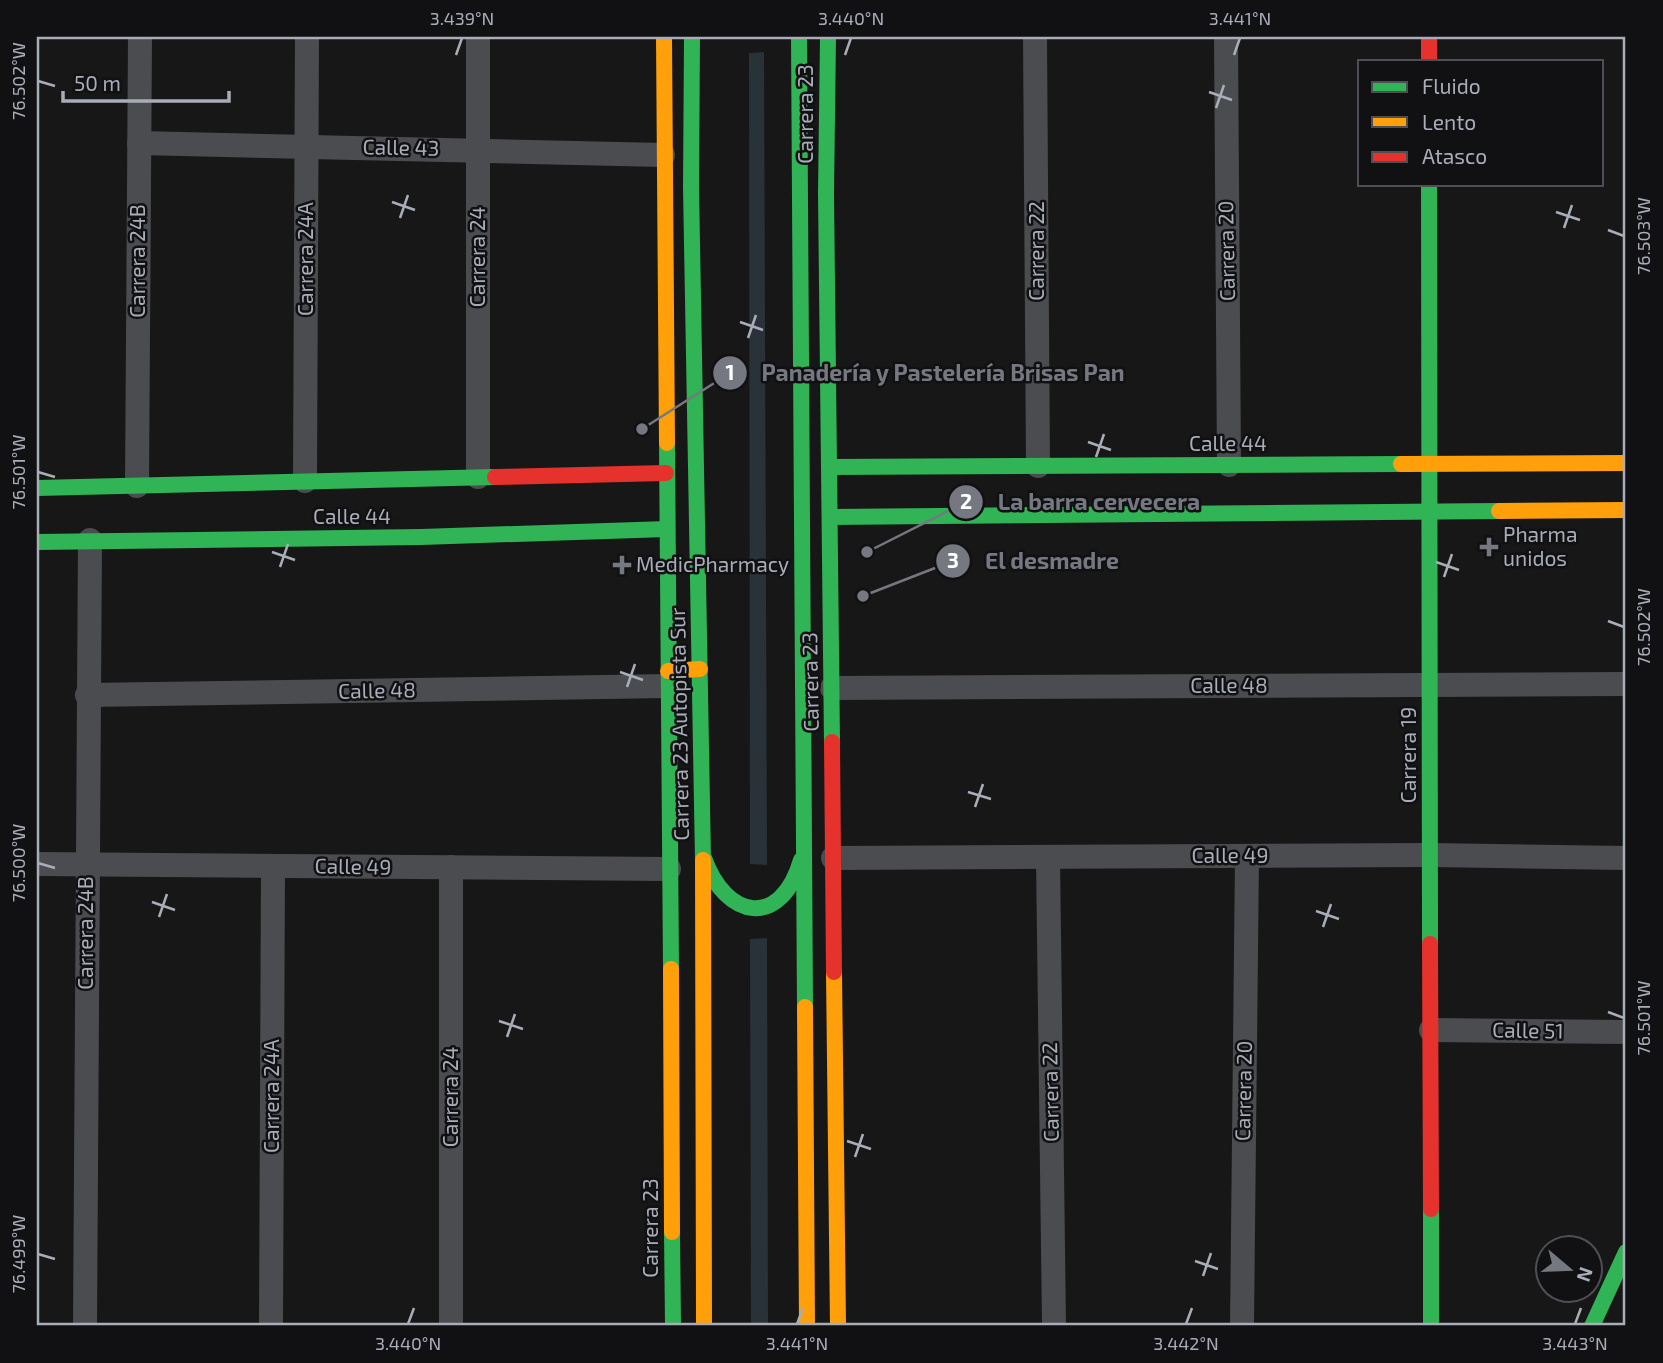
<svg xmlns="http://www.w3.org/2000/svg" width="1663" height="1363" font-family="'Exo 2',sans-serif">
	<rect width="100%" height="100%" fill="#171717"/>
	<g fill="#2a3239">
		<path d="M764,52L767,865L750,864L749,53Z"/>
		<path d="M767,938L768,1326H751L750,939Z"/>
	</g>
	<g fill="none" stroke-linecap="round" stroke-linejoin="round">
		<g stroke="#4b4c50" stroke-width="24">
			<path d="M1035,37L1038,466"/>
			<path d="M1226,37L1229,465"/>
			<path d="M139,143L663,155"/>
			<path d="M478,477V37"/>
			<path d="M305,481L307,37"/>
			<path d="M137,486L140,37"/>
			<path d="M832,688L1626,684"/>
			<path d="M87,695L668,686"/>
			<path d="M1048,857L1054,1326"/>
			<path d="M833,858L1431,855L1626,858"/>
			<path d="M37,864L669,869"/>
			<path d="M1431,1030L1626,1032"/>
			<path d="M85,1326L90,540"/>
			<path d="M271,1326L273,866"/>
			<path d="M451,1326V867"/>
			<path d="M1242,1326L1247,856"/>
		</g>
		<g stroke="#30b455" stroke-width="16">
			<path d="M692,37L691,187L703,860"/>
			<path d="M799,37L805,1007"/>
			<path d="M828,37L826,193L832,742"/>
			<path d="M1429,184L1430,944"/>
			<path d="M667,443L671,969"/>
			<path d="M829,467L1401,464"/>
			<path d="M37,488L495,477"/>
			<path d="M830,517L1499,511"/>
			<path d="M37,542L421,537L667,529"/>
			<path d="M704,858C726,920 781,929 801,860"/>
			<path d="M1431,1209V1326"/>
			<path d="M672,1232L673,1326"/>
			<path d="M1592,1326L1626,1252"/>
		</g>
		<g stroke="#ff9f0a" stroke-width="16">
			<path d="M664,37L667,443"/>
			<path d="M1401,464L1626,463"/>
			<path d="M1499,511L1626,510"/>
			<path d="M668,671L700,669"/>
			<path d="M703,860L704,1326"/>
			<path d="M671,969L672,1232"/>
			<path d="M834,972L838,1326"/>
			<path d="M805,1007L807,1326"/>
		</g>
		<g stroke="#e5322d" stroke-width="16">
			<path d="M1429,37V61"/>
			<path d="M495,477L666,473"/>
			<path d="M832,742L834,972"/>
			<path d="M1430,944L1431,1209"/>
		</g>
	</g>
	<path fill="none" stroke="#a8adb8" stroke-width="2.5" d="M456,55L462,38M845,55L851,38M1234,55L1240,38M38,81L55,86M1209,92L1232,100M1216,108L1224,85M392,202L415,210M1556,212L1580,220M400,218L408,195M1564,228L1572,205M1608,230L1624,236M740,322L763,330M748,338L756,315M1088,442L1111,450M1096,457L1104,434M38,472L55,477M272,552L295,560M1436,562L1459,570M280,567L288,544M1444,577L1452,554M1608,621L1624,627M620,672L643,680M627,687L635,664M968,792L991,799M975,807L983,784M38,863L55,868M152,902L175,910M1316,911L1339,919M159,917L167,894M1323,927L1331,904M1608,1012L1624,1018M499,1021L523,1029M507,1037L515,1014M847,1141L871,1149M855,1157L863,1134M38,1254L55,1259M1195,1261L1218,1269M1203,1276L1211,1253M408,1324L414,1308M797,1324L803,1308M1186,1324L1192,1308M1575,1324L1581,1308"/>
	<g fill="#757880" stroke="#111113" stroke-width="2.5">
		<path d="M1485.5 536.5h7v7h7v7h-7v7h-7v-7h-7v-7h7z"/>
		<path d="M618.5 554.5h7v7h7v7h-7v7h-7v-7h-7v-7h7z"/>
	</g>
	<g text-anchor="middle" stroke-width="5" stroke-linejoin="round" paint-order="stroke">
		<g font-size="21" fill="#a8adb8" stroke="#111113">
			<text transform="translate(806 114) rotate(-90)" y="7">Carrera 23</text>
			<text transform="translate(401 148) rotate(1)" y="7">Calle 43</text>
			<text transform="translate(1037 251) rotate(-90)" y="7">Carrera 22</text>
			<text transform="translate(1227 251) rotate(-91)" y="7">Carrera 20</text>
			<text transform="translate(478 257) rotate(-90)" y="7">Carrera 24</text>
			<text transform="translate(306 259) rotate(-90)" y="7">Carrera 24A</text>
			<text transform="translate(138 261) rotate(-90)" y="7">Carrera 24B</text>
			<text x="1228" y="451">Calle 44</text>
			<text x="352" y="524">Calle 44</text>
			<text transform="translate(811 682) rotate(-91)" y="7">Carrera 23</text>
			<text x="1229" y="693">Calle 48</text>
			<text transform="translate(377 691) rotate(-1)" y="7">Calle 48</text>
			<text transform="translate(680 724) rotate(-91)" y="7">Carrera 23 Autopista Sur</text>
			<text transform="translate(1409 755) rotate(-90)" y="7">Carrera 19</text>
			<text x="1230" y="863">Calle 49</text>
			<text transform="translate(353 867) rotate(1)" y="7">Calle 49</text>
			<text transform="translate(86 933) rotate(-90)" y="7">Carrera 24B</text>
			<text transform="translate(1528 1031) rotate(1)" y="7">Calle 51</text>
			<text transform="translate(1244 1091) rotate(-89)" y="7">Carrera 20</text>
			<text transform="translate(1051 1092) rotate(-91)" y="7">Carrera 22</text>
			<text transform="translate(272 1096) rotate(-90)" y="7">Carrera 24A</text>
			<text transform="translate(451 1097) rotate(-90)" y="7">Carrera 24</text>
			<text transform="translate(651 1228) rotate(-90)" y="7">Carrera 23</text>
		</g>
		<g font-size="21" fill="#a8adb8" stroke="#111113" text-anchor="start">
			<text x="1503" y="542">Pharma<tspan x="1503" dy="24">unidos</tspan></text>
			<text x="636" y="572">MedicPharmacy</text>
		</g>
	</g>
	<path fill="none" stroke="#757880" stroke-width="2.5" d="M642 429L730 373M867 552L966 502M863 596L953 561"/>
	<g fill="#757880" stroke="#111113" stroke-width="2.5">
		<circle cx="642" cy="429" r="7"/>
		<circle cx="867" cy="552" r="7"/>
		<circle cx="863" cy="596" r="7"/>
		<circle cx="730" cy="373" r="18"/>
		<circle cx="966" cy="502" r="18"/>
		<circle cx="953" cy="561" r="18"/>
	</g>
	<g font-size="21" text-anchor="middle" font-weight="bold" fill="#fff">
		<text x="730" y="380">1</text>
		<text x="966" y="509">2</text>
		<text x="953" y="568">3</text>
	</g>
	<g font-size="23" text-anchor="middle" font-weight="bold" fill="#757880" stroke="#111113" stroke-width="5" stroke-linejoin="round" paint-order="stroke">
		<text x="943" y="381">Panadería y Pastelería Brisas Pan</text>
		<text x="1099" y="510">La barra cervecera</text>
		<text x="1052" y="569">El desmadre</text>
	</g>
	<rect width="1663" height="1363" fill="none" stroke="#111113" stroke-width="77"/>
	<rect x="1358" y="60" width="245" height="126" fill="#111113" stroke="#4d4f55" stroke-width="2"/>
	<rect x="1372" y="82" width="35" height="10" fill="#30b455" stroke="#4d4f55" stroke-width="2"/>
	<text x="1422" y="94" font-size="21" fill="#a8adb8">Fluido</text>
	<rect x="1372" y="117" width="35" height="10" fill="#ff9f0a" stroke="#4d4f55" stroke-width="2"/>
	<text x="1422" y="130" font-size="21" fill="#a8adb8">Lento</text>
	<rect x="1372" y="152" width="35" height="10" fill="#e5322d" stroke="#4d4f55" stroke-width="2"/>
	<text x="1422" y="164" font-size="21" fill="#a8adb8">Atasco</text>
	<g transform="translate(1569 1269) rotate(109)"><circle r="33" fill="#111113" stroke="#4d4f55" stroke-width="2"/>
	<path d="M0-5L12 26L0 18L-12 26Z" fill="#757880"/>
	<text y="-10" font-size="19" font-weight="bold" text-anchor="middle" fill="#a8adb8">N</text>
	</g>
	<path d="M63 91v10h166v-10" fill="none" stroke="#a8adb8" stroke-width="3.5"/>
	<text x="74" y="91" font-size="21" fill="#a8adb8" stroke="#111113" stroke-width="5" paint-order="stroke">50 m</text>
	<rect x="38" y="38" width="1586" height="1286" fill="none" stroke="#a8adb8" stroke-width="2.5"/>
	<g font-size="18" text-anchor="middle" fill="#a8adb8">
		<text x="462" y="25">3.439°N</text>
		<text x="851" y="25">3.440°N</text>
		<text x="1240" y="25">3.441°N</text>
		<text transform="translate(19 81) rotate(-90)" y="6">76.502°W</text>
		<text transform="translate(1644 236) rotate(-90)" y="6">76.503°W</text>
		<text transform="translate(19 472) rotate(-90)" y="6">76.501°W</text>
		<text transform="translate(1644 627) rotate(-90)" y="6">76.502°W</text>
		<text transform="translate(19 863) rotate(-90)" y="6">76.500°W</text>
		<text transform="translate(1644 1018) rotate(-90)" y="6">76.501°W</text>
		<text transform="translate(19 1254) rotate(-90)" y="6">76.499°W</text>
		<text x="408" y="1350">3.440°N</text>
		<text x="797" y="1350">3.441°N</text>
		<text x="1186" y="1350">3.442°N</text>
		<text x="1575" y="1350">3.443°N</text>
	</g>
</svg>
